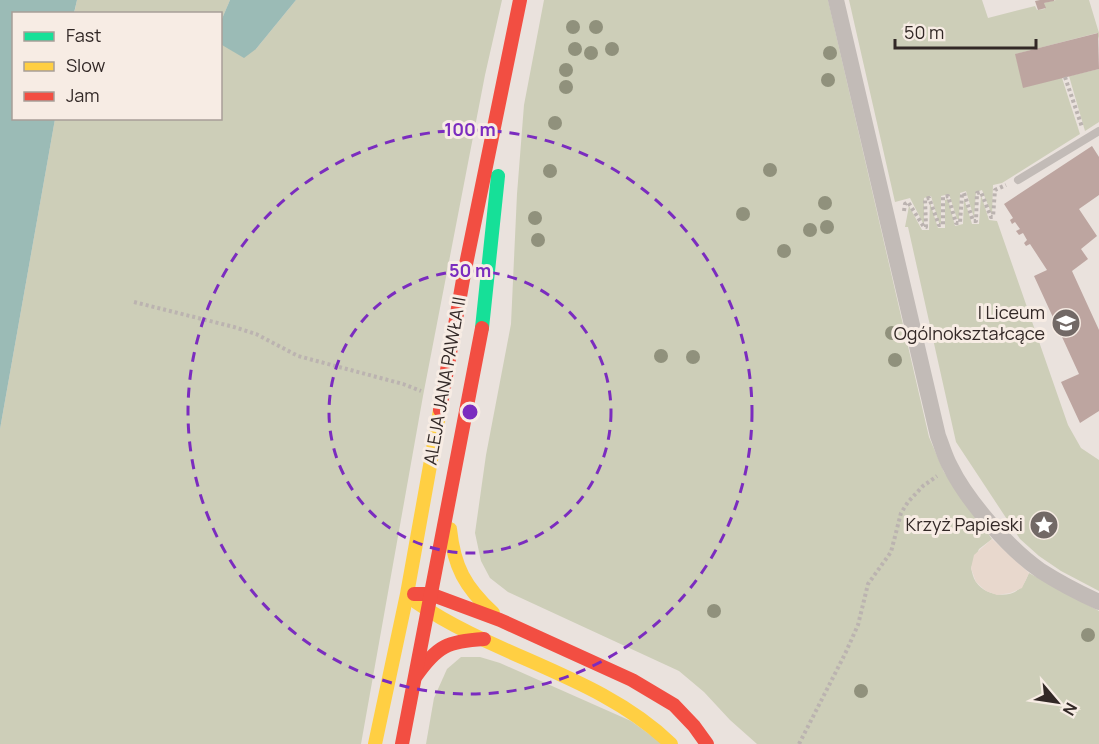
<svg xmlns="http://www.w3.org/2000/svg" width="1099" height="744" font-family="Manrope,sans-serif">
	<rect width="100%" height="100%" fill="#eae2dd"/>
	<g fill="#cdceb8">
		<path d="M77,0H230L221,21L220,14H74Z"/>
		<path d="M296,0H502L485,75L423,396L361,744H0V429L55,119L220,118L221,37L222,45L256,49Z"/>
		<path d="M544,0H828L929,437L944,472L992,539L979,549L971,568C972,572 973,578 976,582C985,596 1011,600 1022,586C1025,583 1027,577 1029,573L1099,611V744H757L730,720L704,692L679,671L508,592L490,578L481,561L475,533L486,455L511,324L517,194L524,105Z"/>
		<path d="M849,0H982L988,18L1035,6L1037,10L1045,9L1044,3L1056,0H1089L1099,33V39L1097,33L1016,54L1062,78L1080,134L1002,183L993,185L992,215L982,190L976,192L974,218L966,191L960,193L959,219H957L949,194L941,196V223H939L931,196L924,198V225L910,198L895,202Z"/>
		<path d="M1099,69V122L1085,131L1069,76Z"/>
		<path d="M981,195L989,220L997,221L1068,425L1081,448L1099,460V591L1061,571L1039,556L1020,539L956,442L908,227H905L909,206L922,230H929L930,203L938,228H945V200L948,199L955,226L963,224L964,198L972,224H979Z"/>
		<path d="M461,657H480L500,663L631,721L663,744H426L434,698L447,669Z"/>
	</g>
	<path fill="#e8d8cd" d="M992,539L1029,573L1022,588L1010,593L997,595L986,591L976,582L971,568L974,555Z"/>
	<g fill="#9bbbb6">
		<path d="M0,0H77L74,13L14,14V118L55,119L0,429Z"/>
		<path d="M230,0H296L256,49L244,58L222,45L221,21Z"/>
	</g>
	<g fill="#bda5a0">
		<path d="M1040,0H1054V1L1044,3L1046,8L1038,10L1035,1Z"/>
		<path d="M1098,33L1099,69L1023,88L1015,54Z"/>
		<path d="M1092,146L1099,157V195L1079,209L1097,236L1081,249L1088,259L1072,271L1099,330V411L1080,423L1061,382L1079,374L1034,276L1047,270L1030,244L1026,246L1024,243L1027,240L1023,233L1019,235L1016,231L1020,229L1015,222L1012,224L1010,220L1013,218L1004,204Z"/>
	</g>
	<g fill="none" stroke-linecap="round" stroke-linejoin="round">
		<g stroke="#bbb3b0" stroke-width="4" stroke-dasharray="3 3" stroke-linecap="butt">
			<path d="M1065,77L1082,127"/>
			<path d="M904,211L905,204L908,202L924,227H926L925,199L929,198L939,225H943V197L948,196L956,223H960L962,194L964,193L973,221H976L977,193L981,192L991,217H993L995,190L1006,185"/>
			<path d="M134,302L234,327L256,334L298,356L403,384L421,391"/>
			<path d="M799,744L845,654L858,625L868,584L891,552L901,513L908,502L923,486L937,476"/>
		</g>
		<path stroke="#c2bbb7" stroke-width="8" d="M1018,180L1099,131"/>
		<path stroke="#c2bbb7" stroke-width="16" d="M836,0L938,436C942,446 945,457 950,466C967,501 1010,550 1041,571C1060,583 1079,593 1099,602"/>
		<path stroke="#16e098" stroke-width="14" d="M482,328L498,176"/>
		<g stroke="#ffcf43" stroke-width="14">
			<path d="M450,529C454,567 465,587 493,613"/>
			<path d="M416,602C497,658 599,675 671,744"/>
			<path d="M375,744L407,594L440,410"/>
		</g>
		<g stroke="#f24e42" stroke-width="14">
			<path d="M440,410L464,274L520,0"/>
			<path d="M414,594H430L500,620L632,680L674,705L694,726L707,744"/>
			<path d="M416,676C437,646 448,641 484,639"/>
			<path d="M402,744L482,328"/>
		</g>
	</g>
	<g fill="#90917c">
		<circle cx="573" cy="27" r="7"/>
		<circle cx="596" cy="27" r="7"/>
		<circle cx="575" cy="49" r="7"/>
		<circle cx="612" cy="49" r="7"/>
		<circle cx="591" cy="53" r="7"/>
		<circle cx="830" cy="53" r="7"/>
		<circle cx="566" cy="70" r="7"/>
		<circle cx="828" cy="80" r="7"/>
		<circle cx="566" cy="87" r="7"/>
		<circle cx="555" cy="123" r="7"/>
		<circle cx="770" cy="170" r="7"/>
		<circle cx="550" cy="171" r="7"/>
		<circle cx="825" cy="203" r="7"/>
		<circle cx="743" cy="214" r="7"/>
		<circle cx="535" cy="218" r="7"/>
		<circle cx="827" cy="227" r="7"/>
		<circle cx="810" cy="230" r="7"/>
		<circle cx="538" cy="240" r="7"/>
		<circle cx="784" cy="251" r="7"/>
		<circle cx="892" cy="333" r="7"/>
		<circle cx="661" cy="356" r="7"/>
		<circle cx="693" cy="357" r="7"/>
		<circle cx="895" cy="360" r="7"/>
		<circle cx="714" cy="611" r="7"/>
		<circle cx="1088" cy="635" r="7"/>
		<circle cx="861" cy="691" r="7"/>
	</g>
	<g fill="none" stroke="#7b2cbf" stroke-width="3" stroke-dasharray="10 8">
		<circle cx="470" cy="412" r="141"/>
		<circle cx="470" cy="412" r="282"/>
	</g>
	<defs>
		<g id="school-disc" transform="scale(1.5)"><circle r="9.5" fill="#726966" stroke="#f7ece4"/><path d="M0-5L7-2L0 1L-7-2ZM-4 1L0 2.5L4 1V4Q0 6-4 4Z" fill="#fff"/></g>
		<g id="sight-disc" transform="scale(1.5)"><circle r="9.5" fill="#726966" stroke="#f7ece4"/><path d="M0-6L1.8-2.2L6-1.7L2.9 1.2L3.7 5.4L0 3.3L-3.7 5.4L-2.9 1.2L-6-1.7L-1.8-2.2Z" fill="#fff"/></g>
	</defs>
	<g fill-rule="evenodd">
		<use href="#school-disc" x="1066" y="323"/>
		<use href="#sight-disc" x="1044" y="525"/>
	</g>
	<g text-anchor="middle" stroke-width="6" stroke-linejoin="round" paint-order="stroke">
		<g font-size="18" fill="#322826" stroke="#f7ece4" text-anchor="end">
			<text x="1045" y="319">I Liceum<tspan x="1045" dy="21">Ogólnokształcące</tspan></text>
			<text x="1023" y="531">Krzyż Papieski</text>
		</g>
		<g font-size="18" fill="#322826" stroke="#f7ece4">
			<text transform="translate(445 381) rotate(-80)" y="6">ALEJA JANA PAWŁA II</text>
		</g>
	</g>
	<circle cx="470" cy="412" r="9" fill="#7b2cbf" stroke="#f7ece4" stroke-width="3"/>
	<g font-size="18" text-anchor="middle" font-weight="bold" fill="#7b2cbf" stroke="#f7ece4" stroke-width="6" stroke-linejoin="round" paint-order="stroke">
		<text x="470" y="136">100 m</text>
		<text x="470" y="277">50 m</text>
	</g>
	<rect x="12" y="12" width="210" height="108" fill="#f7ece4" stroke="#a89e98" stroke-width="1.5"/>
	<rect x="24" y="32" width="30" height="9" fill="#16e098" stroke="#a89e98" stroke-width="1.5"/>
	<text x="66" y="42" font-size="18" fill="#322826">Fast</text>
	<rect x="24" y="62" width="30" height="9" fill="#ffcf43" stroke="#a89e98" stroke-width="1.5"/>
	<text x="66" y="72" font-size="18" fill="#322826">Slow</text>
	<rect x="24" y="92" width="30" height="9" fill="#f24e42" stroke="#a89e98" stroke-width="1.5"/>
	<text x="66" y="102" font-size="18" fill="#322826">Jam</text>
	<g transform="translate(1057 702) rotate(119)" stroke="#f7ece4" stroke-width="4.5" paint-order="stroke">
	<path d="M0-4.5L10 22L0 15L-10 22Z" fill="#322826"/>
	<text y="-9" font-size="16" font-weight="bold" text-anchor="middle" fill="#322826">N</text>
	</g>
	<path d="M895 39v9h141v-9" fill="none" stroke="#322826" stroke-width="3"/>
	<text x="904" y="39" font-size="18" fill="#322826" stroke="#f7ece4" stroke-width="4.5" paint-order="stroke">50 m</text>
</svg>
